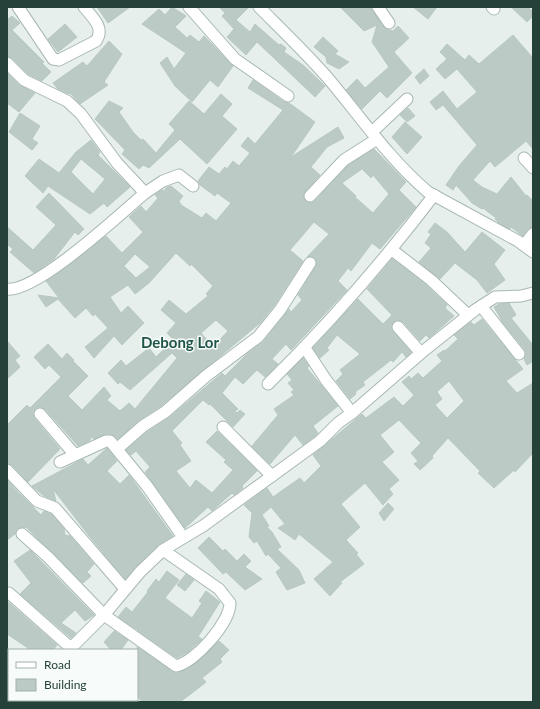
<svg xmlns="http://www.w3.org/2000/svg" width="540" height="709" font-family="Lato,sans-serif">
	<rect width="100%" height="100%" fill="#e6efeb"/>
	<g fill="#bbcac4" stroke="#b8c9c2" fill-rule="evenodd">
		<path d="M97,7H130L108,23Z"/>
		<path d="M172,7L186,16L175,27L187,38L190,35L199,42L204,36L233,66L218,87L210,80L192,102L175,86L160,63L167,57L174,69L186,53L142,24L159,9L165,15Z"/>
		<path d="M219,7H249L236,20L250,32L255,24L279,45L281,44L286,48L284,52L303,65L325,86L315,97L257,42L246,55L227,37L234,29L222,16L225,13Z"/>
		<path d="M340,7H371L386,29L393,31L398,26L409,38L394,52L412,73L387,98L380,91L362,109L346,90L357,79L365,88L389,67L372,42L377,25L364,31Z"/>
		<path d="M413,7H437L428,19Z"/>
		<path d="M511,7H528L533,12V16L527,22Z"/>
		<path d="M12,16L20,23L12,30L44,62L42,63L51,72L42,81L28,74L12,58L7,56V20Z"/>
		<path d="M65,24L77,37L58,52L48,39Z"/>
		<path d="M513,35L533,58V149L526,141L495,167L490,161L473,180L482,187L497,194L511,177L526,196L527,195L533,201V227L528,229L523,236L511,227L510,229L499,223L495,219L496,218L483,208L482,209L472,203L456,185L453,190L446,185L459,166L477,145L443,105L436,110L430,102L443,91L457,109L477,92L457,69L445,79L436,69L447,59L440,52L447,44L465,60L469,55L479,64Z"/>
		<path d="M323,37L338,51L335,54L349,62L339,69L327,63L326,57L314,47Z"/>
		<path d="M109,41L122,54L104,82L108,85L80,104L70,93L69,94L58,89L53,83L83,62L87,66Z"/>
		<path d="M424,69L429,76L420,84L415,77Z"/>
		<path d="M7,73L19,85L35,93L19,112L7,103Z"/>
		<path d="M253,80L284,102L289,103L315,122L291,157L338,127L344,138L327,147L311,167L320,175L305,192L303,198L306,201L312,203L315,201L348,165L374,149L406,182L399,190L416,207L380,249L372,243L351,271L348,268L338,281L347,290L291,350L286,344L272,359L278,364L265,377L257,370L243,384L235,377L222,393L238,409L235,411L237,413L240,410L245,414L233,427L210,404L209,405L203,400L172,431L182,443L180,445L191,461L176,471L190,488L196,480L212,493L233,470L224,462L226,460L206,442L217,431L257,471L242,486L243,488L234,495L232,493L212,511L208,507L185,528L145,472L150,467L136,451L131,455L126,450L147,432L170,417L222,373L225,376L246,355L263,342L289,309L291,312L302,300L298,295L317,264L314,257H307L329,234L314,222L290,250L303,261L274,306L260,323L161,406L138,421L118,439L113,435L106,434L94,439L92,437L89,441L78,446L45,409L39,407L35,409L33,412L34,418L60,449L28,482L12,465L7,463V425L27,405L30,408L61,377L49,365L45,369L34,357L48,344L62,359L67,353L74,360L73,361L88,376L68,396L82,410L104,387L111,396L107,400L120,411L129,403L135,409L177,358L172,353L130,390L120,382L118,384L108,373L121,360L126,366L149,348L156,357L174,340L167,333L176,323L161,310L169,300L186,314L208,296L206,294L213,286L191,264L190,266L176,253L149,283L135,294L128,285L110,297L121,313L128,306L144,323L122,345L114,336L94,358L85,347L108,328L95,314L93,316L86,308L75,318L58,299L46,307L38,295L59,298L46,281L106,236L122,253L143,232L129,217L141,206L146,212L158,198L155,195L162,190L164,191L167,187L171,186L183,196L179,201L181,205L202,218L206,213L216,221L231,203L217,193L215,196L200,185L198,181L209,167L219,174L225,167L227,169L233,161L239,166L250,153L241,146L248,137L255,144L283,110L248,88ZM362,169L371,178L373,175L389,194L373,213L355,197L356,196L342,183ZM135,254L150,267L136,278L124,266ZM216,320L228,331L213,347L201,333Z"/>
		<path d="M221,94L232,104L222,116L237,129L207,164L180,139L149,168L143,165L139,169L122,154L125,150L95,119L109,101L123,108L119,112L133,132L141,140L143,139L156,153L175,130L169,124L189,101L204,114Z"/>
		<path d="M408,108L415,116L407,122L400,115Z"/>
		<path d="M20,113L40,126L32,139L38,143L32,150L9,132Z"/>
		<path d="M405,122L422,137L407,154L392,137Z"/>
		<path d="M91,140L100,152L98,155L130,187L107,207L104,203L90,214L48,186L43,193L25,176L39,159L59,173L76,152ZM81,159L105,179L93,194L71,172Z"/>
		<path d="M49,193L84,229L78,235L75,232L54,259L34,273L10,252L13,249L7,244V227L33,250L56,225L36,207Z"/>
		<path d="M435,223L447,232L465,252L482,232L505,250L494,264L505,280L487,293L477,280L455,263L440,279L419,262L431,248L425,243L431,234L428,232Z"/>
		<path d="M392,259L426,285L447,305L445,308L454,316L429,338L426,335L420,341L403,322L397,320L394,322L391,325L393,331L411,352L406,357L402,352L393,362L391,360L363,382L365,385L355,392L356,394L350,399L336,381L343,374L340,370L360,354L337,335L327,348L329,350L320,358L313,348L358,299L383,324L392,315L367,289Z"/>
		<path d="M509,303L516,315L511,318L533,345V361L527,365L524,359L526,353L525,350L503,323L494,307L499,304Z"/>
		<path d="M482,319L523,369L506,381L517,393L533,383V453L515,472L514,470L494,488L478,473L480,471L448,438L432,456L433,458L420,470L414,464L418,461L411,453L421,443L399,420L380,435L394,452L382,462L399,480L389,489L393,494L383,505L365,483L341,504L360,527L346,540L358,553L356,554L364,564L340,582L342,583L330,596L314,579L333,562L299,534L295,540L278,528L285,524L271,507L262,515L269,526L267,527L272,532L281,547L277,549L299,570L305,583L287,590L276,572L281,568L268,554L266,556L257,541L254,543L249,537L252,513L244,505L267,488L273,497L300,478L304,483L321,466L313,455L362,414L366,418L394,397L403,406L414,395L402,382L409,376L411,379L418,373L423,378L442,361L437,355L444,350L445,351L458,339L454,335L471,322L474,325ZM449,381L464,401L447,418L435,405L442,399L437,392Z"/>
		<path d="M7,341L20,356L15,360L20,367L7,379Z"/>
		<path d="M303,358L309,366L307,368L338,406L313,426L318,433L315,436L303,445L295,435L270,464L252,446L278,415L274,409L294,395L291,392L294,390L288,383L292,380L287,374Z"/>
		<path d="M107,448L117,461L107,471L120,484L129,475L173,536L158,545L125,579L90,537L53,489L56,501L44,496L32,486L83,459L88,465Z"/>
		<path d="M7,480L18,492L16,494L19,493L41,515L44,511L51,514L64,529L65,535L70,536L94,564L87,572L91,576L83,583L26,527L17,529L15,534L7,540Z"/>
		<path d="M388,503L394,509L384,521L379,513Z"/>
		<path d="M209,537L223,551L225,549L237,561L244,554L251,561L245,567L262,579L245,590L226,572L223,574L198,548Z"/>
		<path d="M30,550L94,615L85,621L75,610L61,623L76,633L71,638L20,594L31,583L14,561Z"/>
		<path d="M167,571L179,580L165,598L192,618L202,603L199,601L206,591L220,602L198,637L202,639L188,652L177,658L137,630V627L136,629L118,617L126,607L132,612L148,592L147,591L156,579L159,582Z"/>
		<path d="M186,574L194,580L185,591L177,585Z"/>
		<path d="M7,601L57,645L53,650H27L28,648L7,634Z"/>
		<path d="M114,631L128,640L121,650H111L104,642Z"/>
		<path d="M219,641L229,650L220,659L222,662L202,678L206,682L196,690L180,702H142L137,695V647L176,673L186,669L196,663Z"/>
	</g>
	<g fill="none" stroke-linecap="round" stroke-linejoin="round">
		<g stroke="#a8b8b2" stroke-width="13">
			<g id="minor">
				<path d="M18,7L53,59L59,60L96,41C105,28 93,18 84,7"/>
				<path d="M189,7L235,59L288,96"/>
				<path d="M259,7C282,30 306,53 327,77C360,116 389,159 428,192L518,241L533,252"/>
				<path d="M378,7L389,23"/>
				<path d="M492,7L494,9"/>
				<path d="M7,63L24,80L67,101L81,114L117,163L145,193C120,214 36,293 7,289"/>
				<path d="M372,132L407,99"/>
				<path d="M524,158L533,168"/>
				<path d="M145,193L163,181L179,175L193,186"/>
				<path d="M310,196L344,160L377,139"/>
				<path d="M524,245L533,234"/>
				<path d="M392,250L431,280L468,315"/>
				<path d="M481,306L519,354"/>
				<path d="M398,327L421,353"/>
				<path d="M305,348L326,380L352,413"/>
				<path d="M268,384C328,325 383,262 434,195"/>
				<path d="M40,414L75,455"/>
				<path d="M223,427L272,476"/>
				<path d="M118,448L143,426L165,412L206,376L258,337L280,310L310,263"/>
				<path d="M60,462L106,441H110L147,486L183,537"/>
				<path d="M7,470L37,501L55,508L125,589"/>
				<path d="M22,534L48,557L104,615L176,666C195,662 230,623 230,603L219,589L163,550"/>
				<path d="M9,593L71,648"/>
				<path d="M69,650L104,615L140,572L163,550L203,526L320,441L338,423L352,413L421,353L475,310L495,297L521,296L533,293"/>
				<path d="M7,660L9,661"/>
				<path d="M25,702L27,700"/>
			</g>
		</g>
		<use href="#minor" stroke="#fff" stroke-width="11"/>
	</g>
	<g text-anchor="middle" stroke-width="3" stroke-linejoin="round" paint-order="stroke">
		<g font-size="15" font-weight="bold" fill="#1f5548" stroke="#f7fbf9">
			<text x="180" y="348">Debong Lor</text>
		</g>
	</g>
	<rect width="540" height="709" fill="none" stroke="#24423a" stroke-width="16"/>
	<rect x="8" y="649" width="130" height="52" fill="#f7fbf9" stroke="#a3b1ad"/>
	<rect x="16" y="662" width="20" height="6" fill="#ffffff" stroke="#a3b1ad"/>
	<text x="44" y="669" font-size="12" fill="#24423a">Road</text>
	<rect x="16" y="679" width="20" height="12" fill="#bbcac4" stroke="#a3b1ad"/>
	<text x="44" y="689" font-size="12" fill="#24423a">Building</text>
</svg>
